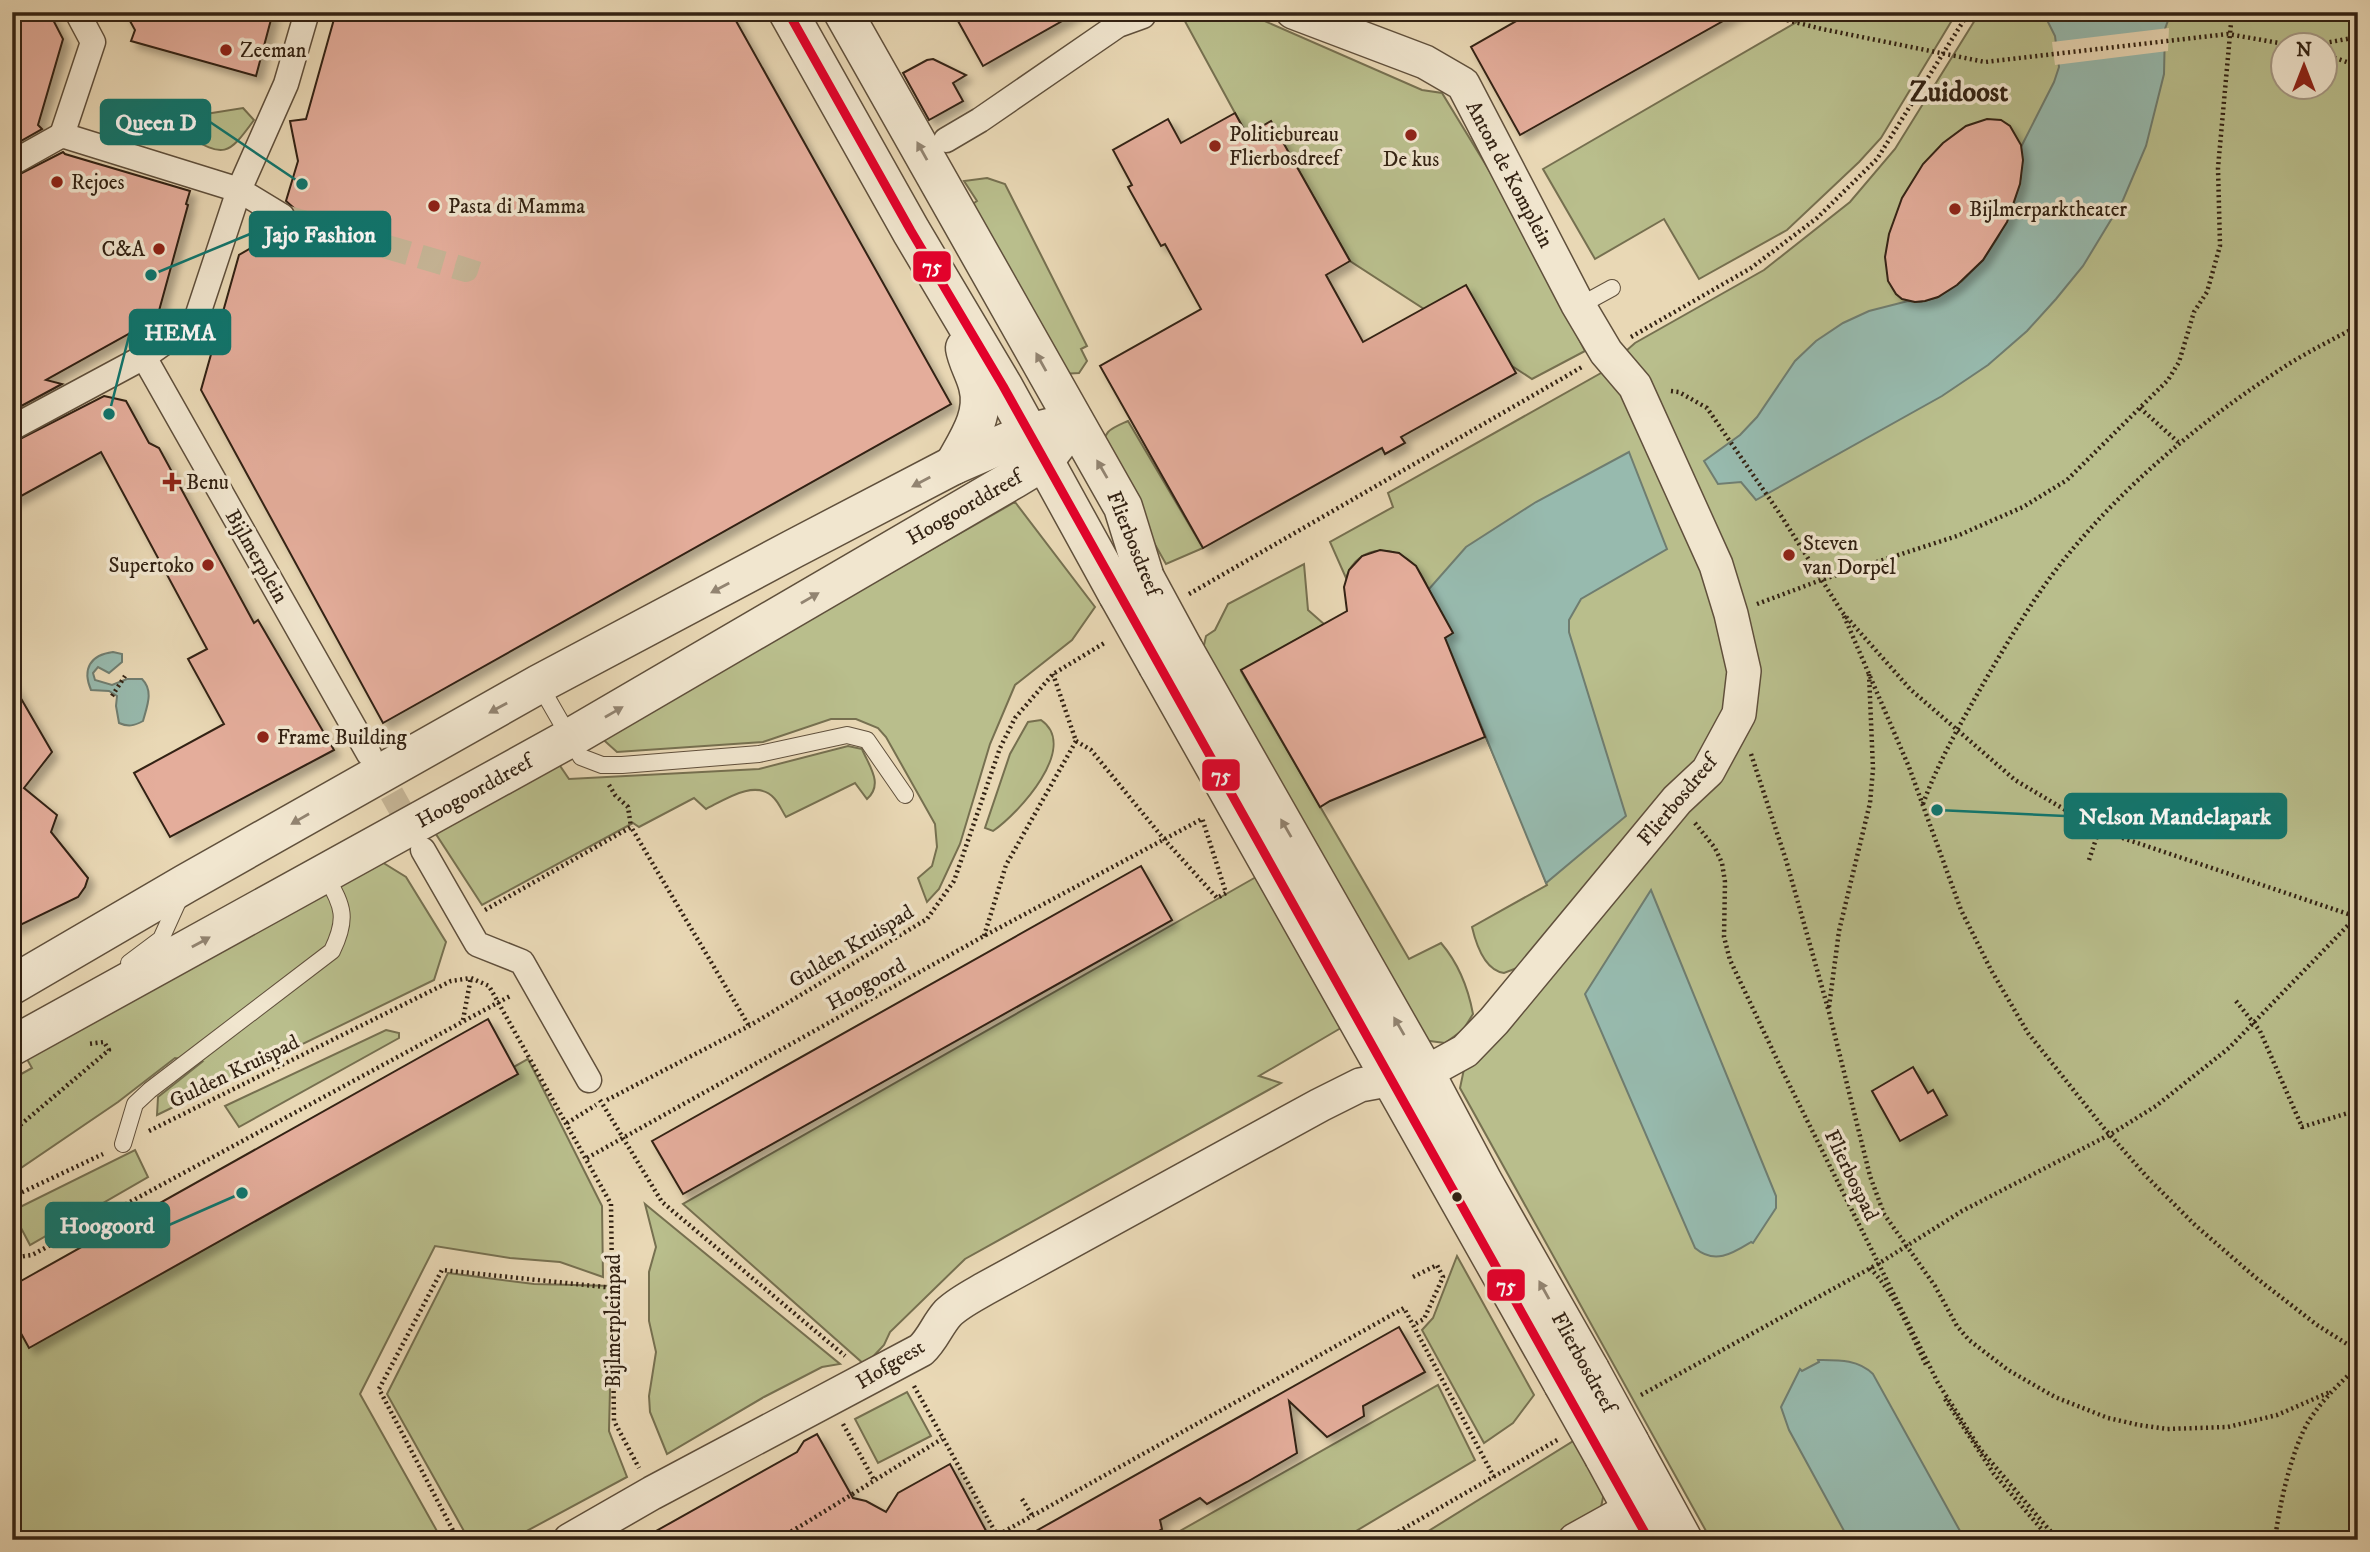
<svg xmlns="http://www.w3.org/2000/svg" width="2370" height="1552" font-family="'IM FELL DW Pica',serif">
	<defs>
		<filter id="shadow"><feDropShadow dx="6" dy="6" stdDeviation="3.5" flood-color="#0004"/></filter>
	</defs>
	<rect width="100%" height="100%" fill="#e9d8b5"/>
	<filter id="stains"><feTurbulence type="fractalNoise" baseFrequency=".00286" numOctaves="4"/><feColorMatrix values="0 0 0 0 .2 0 0 0 0 .09 0 0 0 0 .02 0 0 0 .5 -.17"/></filter>
	<radialGradient id="worn" r=".72"><stop offset=".6" stop-color="#630" stop-opacity="0"/><stop offset="1" stop-color="#630" stop-opacity=".3"/></radialGradient>
	<g fill="#b9be8c" stroke="#767050" stroke-width="2" fill-rule="evenodd">
		<path d="M1183,12H1244L1422,90L1442,93L1509,203L1585,351L1532,379L1350,261L1271,121L1247,135L1181,14Z"/>
		<path d="M1806,12H1957L1881,138L1859,162L1787,230L1699,279L1664,219L1595,259L1543,169L1807,16Z"/>
		<path d="M1980,12H2358V1540H1711L1460,1088L1464,1069L1517,968L1504,973C1484,970 1476,944 1472,927L1547,885C1518,809 1484,734 1452,658C1442,633 1434,595 1420,573C1401,543 1358,542 1346,578L1330,542L1393,507L1388,493L1601,373L1635,343L1764,270L1850,202L1895,149ZM2282,46H2324V88H2282Z"/>
		<path d="M243,108L254,120C228,156 224,158 186,135L184,123L187,117Z"/>
		<path d="M987,178L1005,184L1087,346L1081,349L1087,361L1079,373L1062,374L965,209L977,201L964,181Z"/>
		<path d="M1128,421L1203,548L1166,564L1102,451C1104,430 1110,429 1128,421Z"/>
		<path d="M1015,502L1095,607L1072,640L1015,685L990,744L960,844L939,889L927,902L918,878L932,866L937,847L935,824L886,737L878,728L856,719H831L763,742L617,752L597,734L727,666Z"/>
		<path d="M1304,564L1308,610L1324,624L1241,671L1409,959L1441,943C1459,964 1468,987 1473,1014L1463,1030L1445,1043L1422,1040L1202,654L1206,636L1215,630L1228,604Z"/>
		<path d="M1041,720C1080,747 1018,814 993,831L985,828L1010,754L1028,722Z"/>
		<path d="M848,746L862,749C869,766 884,784 867,799L855,783L786,817C782,811 779,803 774,798C756,778 724,800 706,809L694,798L639,827L633,823L482,905L432,828L554,757L569,779L759,769Z"/>
		<path d="M377,859L406,877L446,942L434,980L157,1115L158,1097L202,1062L175,1058L118,1102L12,1174V1079L32,1068L23,1052Z"/>
		<path d="M1263,873L1346,1025L1259,1076L1281,1083L965,1259L890,1332L884,1345L865,1365L683,1204Z"/>
		<path d="M386,1030L399,1033V1038L239,1127L225,1106Z"/>
		<path d="M528,1059L602,1206L603,1277L560,1262L510,1258L435,1246L360,1394L442,1540H12V1319L26,1341Z"/>
		<path d="M135,1150L148,1177L30,1245L12,1211Z"/>
		<path d="M645,1204L840,1364L822,1367L764,1397L667,1454L650,1412L649,1396L656,1352L649,1321V1272L656,1247Z"/>
		<path d="M1457,1256L1534,1395L1513,1423L1484,1443L1422,1330L1433,1318Z"/>
		<path d="M448,1273L534,1284L613,1286L614,1334L610,1389L609,1431L627,1477L510,1540H469L387,1394Z"/>
		<path d="M1438,1385L1475,1460L1341,1540H1164Z"/>
		<path d="M907,1392L931,1436L878,1463L855,1419Z"/>
		<path d="M1575,1440L1604,1493L1601,1507L1571,1540H1414Z"/>
	</g>
	<g fill="#97baae" stroke="#6f7d70" stroke-width="2">
		<path d="M2043,12H2171L2165,29L2164,74L2146,146L2123,200L2083,266L2056,299L2027,331L1988,365L1942,396L1756,500L1741,482L1718,484L1704,461L1740,435L1757,417L1795,361L1816,341L1843,323L1869,311L1908,301L1920,302L1938,297L1962,281L1983,260L1998,237L2013,206L2021,177V147L2054,82L2059,67L2055,36Z"/>
		<path d="M1629,452L1667,549L1581,599L1569,620V632L1626,816L1546,883L1445,638L1429,589L1466,547L1536,502Z"/>
		<path d="M113,652L122,654V662L109,673L98,667L93,673L95,680L112,685L127,679H142C154,691 147,706 143,721C134,726 128,727 119,723L116,706L117,696L109,691L91,690C82,669 90,655 113,652Z"/>
		<path d="M1651,890L1776,1196V1208L1753,1243L1751,1242C1733,1253 1715,1265 1695,1248L1585,994Z"/>
		<path d="M1818,1360C1838,1360 1858,1359 1873,1374L1965,1540H1849L1789,1430L1781,1407L1800,1369L1802,1371L1819,1362Z"/>
	</g>
	<path fill="#e9d8b5" d="M2169,28L2168,51L2055,65L2052,42Z"/>
	<g fill="#e4ad9b" stroke="#332213" stroke-width="2" filter="url(#shadow)">
		<path d="M12,12H49L63,39L38,125L42,129L12,146Z"/>
		<path d="M125,12H273L256,76L131,41L135,30Z"/>
		<path d="M336,12H731L951,404L383,723L201,390L239,255L277,233L278,230L289,229L295,223V209L286,201L298,161L290,121L306,119Z"/>
		<path d="M953,12H1078L983,66Z"/>
		<path d="M1532,12H1739L1520,135L1471,47Z"/>
		<path d="M933,59L966,75L953,83L963,101L929,120L903,73L927,60Z"/>
		<path d="M1235,113L1247,135L1271,121L1350,261L1326,275L1363,342L1466,285L1516,373L1401,437L1405,443L1385,454L1382,448L1203,548L1100,366L1201,309L1165,244L1161,246L1128,187L1132,185L1113,150L1168,119L1181,143Z"/>
		<path d="M1987,119L2001,120L2010,126L2021,145L2023,160L2020,184L2007,222L1983,260L1957,285L1938,297L1925,301L1915,302L1902,299L1896,294L1888,281L1885,257L1889,234L1902,198L1923,164L1943,143L1966,126Z"/>
		<path d="M63,152L65,154L190,191L186,204L188,205L157,318L46,380L62,384L12,411V178Z"/>
		<path d="M104,396L126,401L149,443L159,448L254,623L258,620L334,750L170,837L134,773L224,724L188,659L207,649L101,452L12,501V443Z"/>
		<path d="M1380,550L1399,553L1416,566L1453,633L1445,638L1485,737L1330,801L1320,807L1241,670L1347,611L1344,587L1349,570L1362,556Z"/>
		<path d="M12,683L52,752L24,788L57,815L51,832L88,878L85,887L78,897L12,929Z"/>
		<path d="M1141,866L1172,920L683,1194L652,1141Z"/>
		<path d="M488,1019L518,1074L29,1348L12,1317V1286Z"/>
		<path d="M1913,1067L1928,1093L1933,1090L1947,1115L1900,1141L1872,1091Z"/>
		<path d="M1399,1327L1425,1372L1363,1406L1364,1416L1327,1437L1289,1401L1297,1453L1247,1482L1207,1504L1200,1498L1160,1520L1162,1529L1143,1540H1020Z"/>
		<path d="M817,1434L853,1498L866,1501L886,1512L898,1493L950,1464L991,1540H640L797,1452L804,1441Z"/>
	</g>
	<g fill="none" stroke-linecap="round" stroke-linejoin="round">
		<g stroke="#c5b495" stroke-width="24" stroke-dasharray="24 12" stroke-linecap="butt">
			<path d="M282,216L466,270L473,248"/>
			<path d="M374,762L416,837"/>
		</g>
		<g stroke="#60503c" stroke-width="18">
			<g id="service">
				<path d="M1579,306L1612,288"/>
				<path d="M539,684L581,757L602,765H622L759,754L847,735L867,740L905,795"/>
				<path d="M129,963L161,939L180,897"/>
				<path d="M123,1144L135,1104L150,1090L332,951C349,916 342,906 325,874"/>
			</g>
		</g>
		<g stroke="#60503c" stroke-width="27">
			<g id="pedestrian">
				<path d="M62,135L93,42L77,12"/>
				<path d="M946,140L980,120L1118,25L1143,16L1145,12"/>
				<path d="M12,163L62,135L239,190L282,216"/>
				<path d="M144,357L369,754"/>
				<path d="M12,428L144,357L196,320L239,190L286,84L307,12"/>
				<path d="M423,850L477,944L522,962L589,1080"/>
			</g>
		</g>
		<g stroke="#60503c" stroke-width="36">
			<g id="minor">
				<path d="M570,1540L652,1493L921,1350C933,1339 937,1325 948,1313C958,1303 974,1295 986,1288L1320,1105L1360,1085L1425,1073L1465,1051L1494,1021L1677,800L1708,771L1739,714L1744,671L1731,614L1716,565L1635,386L1606,352L1577,303L1463,84L1425,62L1293,12"/>
				<path d="M1575,1540L1656,1495"/>
			</g>
		</g>
		<g stroke="#60503c" stroke-width="41">
			<g id="tertiary">
				<path d="M788,12L911,231L1003,386L1118,595"/>
				<path d="M843,12L1123,507L1145,578"/>
				<path d="M954,465C967,441 986,415 978,386C975,373 967,361 965,348"/>
				<path d="M1184,650L1425,1073L1483,1182L1590,1370"/>
				<path d="M1158,666L1563,1384"/>
				<path d="M12,985L185,884L539,684L793,549L954,465L1028,433L1074,422"/>
				<path d="M12,1046L570,738L1014,479L1044,461L1074,422"/>
				<path d="M1630,1443L1683,1540"/>
				<path d="M1604,1457L1649,1540"/>
			</g>
		</g>
		<g stroke="#332213" stroke-width="4.5" stroke-dasharray="2 3.5" stroke-linecap="butt">
			<path d="M1755,12L1822,29L1985,62L2228,34L2296,46"/>
			<path d="M2308,46L2358,37"/>
			<path d="M2324,54L2358,66"/>
			<path d="M1631,337L1751,268L1817,218L1877,159L1969,12"/>
			<path d="M1671,391L1679,392L1707,408L1780,514L1842,612L1910,689L2015,780L2099,830L2357,917"/>
			<path d="M2140,408L2178,442"/>
			<path d="M1189,594L1582,367"/>
			<path d="M1757,604L1821,580L1957,536L2023,507L2067,480L2168,380L2179,362L2194,312L2207,292L2220,246L2218,168L2232,12"/>
			<path d="M1844,616L1909,767L1961,910L1991,970L2028,1033L2103,1127L2147,1177L2195,1225L2255,1277L2317,1325L2358,1351"/>
			<path d="M112,696L125,676"/>
			<path d="M1076,741L1091,750L1163,838L1217,898L1226,893L1202,818"/>
			<path d="M1751,754L1786,860L1829,1012L1870,1176L1884,1214L1935,1286L1957,1326L1969,1340L2008,1370L2055,1397L2108,1418L2139,1425L2167,1429L2228,1427L2277,1415L2330,1392"/>
			<path d="M609,785L615,795L628,807L631,827"/>
			<path d="M1923,804C1940,757 1965,716 1990,672C2012,635 2035,596 2062,562C2122,487 2195,426 2275,373C2301,355 2330,341 2358,326"/>
			<path d="M1695,823L1715,848L1722,863L1725,882L1724,937L1730,960L1781,1068L1938,1383L1980,1449L2058,1540"/>
			<path d="M2089,860L2099,830"/>
			<path d="M485,910L631,827L749,1026"/>
			<path d="M984,936L1006,865L1076,741L1053,674"/>
			<path d="M2236,1001L2260,1031L2302,1127L2358,1110"/>
			<path d="M1829,1007L1839,931L1870,803L1873,769L1869,674"/>
			<path d="M463,1020L471,977"/>
			<path d="M600,1100L662,1202L845,1356"/>
			<path d="M607,1100L749,1026L927,919L954,881L1000,748L1015,718L1053,674L1106,642"/>
			<path d="M567,1123L596,1105"/>
			<path d="M149,1131L451,981L471,978L489,986L611,1204L614,1421L639,1468"/>
			<path d="M12,1132L109,1050L104,1042L88,1044"/>
			<path d="M587,1158L984,936L1202,819"/>
			<path d="M12,1197L103,1154"/>
			<path d="M12,1258L32,1255L512,995"/>
			<path d="M1870,1268C1896,1295 1911,1334 1927,1367"/>
			<path d="M1413,1277L1437,1265L1443,1277L1424,1319L1413,1325"/>
			<path d="M914,1386L997,1535"/>
			<path d="M1641,1395L1878,1264L1962,1211L2111,1134L2156,1106L2229,1048L2358,915"/>
			<path d="M1945,1399L1994,1474L2051,1540"/>
			<path d="M843,1424L874,1480"/>
			<path d="M1022,1499L1032,1515"/>
			<path d="M458,1540L379,1389L442,1270L614,1288"/>
			<path d="M777,1540C833,1507 887,1472 942,1439"/>
			<path d="M989,1540L1404,1308L1494,1477"/>
			<path d="M1384,1540L1559,1439"/>
			<path d="M2275,1540C2279,1506 2292,1447 2310,1419C2323,1399 2341,1382 2358,1366"/>
		</g>
		<use href="#service" stroke="#f1e6cf" stroke-width="16"/>
		<use href="#pedestrian" stroke="#f1e6cf" stroke-width="24"/>
		<use href="#minor" stroke="#f1e6cf" stroke-width="33"/>
		<use href="#tertiary" stroke="#f1e6cf" stroke-width="38"/>
		<g stroke="#60503c" stroke-width="41" stroke-linecap="butt">
			<g id="tertiary-bridge">
				<path d="M1145,578L1184,650"/>
				<path d="M1118,595L1158,666"/>
				<path d="M1590,1370L1630,1443"/>
				<path d="M1563,1384L1604,1457"/>
			</g>
		</g>
		<use href="#tertiary-bridge" stroke="#f1e6cf" stroke-width="38"/>
		<g stroke="#f1e6cf" stroke-width="14">
			<path id="bus-1" d="M788,12L911,231L1003,386L1649,1540"/>
		</g>
		<use href="#bus-1" stroke="#e4002b" stroke-width="9"/>
	</g>
	<defs><path id="oneway-solid" d="M-6-.8H1V-3.2L6.5 0L1 3.2V.8H-6Z" transform="scale(1.75)"/></defs>
	<g fill="#928471">
		<use href="#oneway-solid" transform="translate(922 151) rotate(-119)"/>
		<use href="#oneway-solid" transform="translate(1041 362) rotate(-119)"/>
		<use href="#oneway-solid" transform="translate(1102 469) rotate(-120)"/>
		<use href="#oneway-solid" transform="translate(921 482) rotate(152)"/>
		<use href="#oneway-solid" transform="translate(720 588) rotate(152)"/>
		<use href="#oneway-solid" transform="translate(810 598) rotate(-30)"/>
		<use href="#oneway-solid" transform="translate(498 708) rotate(151)"/>
		<use href="#oneway-solid" transform="translate(614 712) rotate(-30)"/>
		<use href="#oneway-solid" transform="translate(300 819) rotate(150)"/>
		<use href="#oneway-solid" transform="translate(1286 828) rotate(-120)"/>
		<use href="#oneway-solid" transform="translate(201 942) rotate(-29)"/>
		<use href="#oneway-solid" transform="translate(1399 1026) rotate(-120)"/>
		<use href="#oneway-solid" transform="translate(1544 1290) rotate(-119)"/>
	</g>
	<g fill="#8f2418" stroke="#f1e6cf" stroke-width="2.5">
		<circle cx="226" cy="50" r="7"/>
		<circle cx="1411" cy="135" r="7"/>
		<circle cx="1215" cy="146" r="7"/>
		<circle cx="57" cy="182" r="7"/>
		<circle cx="434" cy="206" r="7"/>
		<circle cx="1955" cy="209" r="7"/>
		<circle cx="159" cy="249" r="7"/>
		<path d="M168.5 471.5h7v7h7v7h-7v7h-7v-7h-7v-7h7z"/>
		<circle cx="1789" cy="555" r="7"/>
		<circle cx="208" cy="565" r="7"/>
		<circle cx="263" cy="737" r="7"/>
	</g>
	<circle fill="#332213" stroke="#f1e6cf" stroke-width="2.5" cx="1457" cy="1197" r="6"/>
	<g text-anchor="middle" stroke-width="7" stroke-linejoin="round" paint-order="stroke">
		<g font-size="21" fill="#332213" stroke="#f1e6cf" text-anchor="start">
			<text x="240" y="57">Zeeman</text>
			<text x="1229" y="141">Politiebureau<tspan x="1229" dy="24">Flierbosdreef</tspan></text>
			<text x="1411" y="166" text-anchor="middle">De kus</text>
			<text x="71" y="189">Rejoes</text>
			<text x="448" y="213">Pasta di Mamma</text>
			<text x="1969" y="216">Bijlmerparktheater</text>
			<text x="145" y="256" text-anchor="end">C&amp;A</text>
			<text x="186" y="489">Benu</text>
			<text x="1803" y="550">Steven<tspan x="1803" dy="24">van Dorpel</tspan></text>
			<text x="194" y="572" text-anchor="end">Supertoko</text>
			<text x="277" y="744">Frame Building</text>
		</g>
		<g font-size="21" fill="#332213" stroke="#f1e6cf">
			<text transform="translate(1510 174) rotate(62)" y="7">Anton de Komplein</text>
			<text transform="translate(964 507) rotate(-30)" y="7">Hoogoorddreef</text>
			<text transform="translate(1134 543) rotate(68)" y="7">Flierbosdreef</text>
			<text transform="translate(257 556) rotate(60)" y="7">Bijlmerplein</text>
			<text transform="translate(474 791) rotate(-29)" y="7">Hoogoorddreef</text>
			<text transform="translate(1677 800) rotate(-50)" y="7">Flierbosdreef</text>
			<text transform="translate(851 946) rotate(-31)" y="7">Gulden Kruispad</text>
			<text transform="translate(866 984) rotate(-29)" y="7">Hoogoord</text>
			<text transform="translate(234 1071) rotate(-26)" y="7">Gulden Kruispad</text>
			<text transform="translate(1852 1175) rotate(64)" y="7">Flierbospad</text>
			<text transform="translate(613 1321) rotate(-90)" y="7">Bijlmerpleinpad</text>
			<text transform="translate(1584 1362) rotate(61)" y="7">Flierbosdreef</text>
			<text transform="translate(890 1364) rotate(-31)" y="7">Hofgeest</text>
		</g>
		<g font-size="28" font-weight="bold" fill="#332213" stroke="#f1e6cf">
			<text x="1959" y="101">Zuidoost</text>
		</g>
	</g>
	<path fill="none" stroke="#0f766e" stroke-width="2.5" d="M302 184L210 122M151 275L250 234M109 414L130 332M1937 810L2065 816M242 1193L169 1225"/>
	<g fill="#0f766e" stroke="#f1e6cf" stroke-width="2.5">
		<circle cx="302" cy="184" r="7"/>
		<circle cx="151" cy="275" r="7"/>
		<circle cx="109" cy="414" r="7"/>
		<circle cx="1937" cy="810" r="7"/>
		<circle cx="242" cy="1193" r="7"/>
	</g>
	<g fill="#0f766e" stroke="#0f766e" stroke-width="2.5">
		<rect x="101" y="100" width="109" height="44" rx="7"/>
		<rect x="250" y="212" width="140" height="44" rx="7"/>
		<rect x="130" y="310" width="100" height="44" rx="7"/>
		<rect x="2065" y="794" width="221" height="44" rx="7"/>
		<rect x="46" y="1203" width="123" height="44" rx="7"/>
	</g>
	<g font-size="23" text-anchor="middle" font-weight="bold" fill="#fff">
		<text x="156" y="130">Queen D</text>
		<text x="320" y="242">Jajo Fashion</text>
		<text x="180" y="340">HEMA</text>
		<text x="2175" y="824">Nelson Mandelapark</text>
		<text x="107" y="1233">Hoogoord</text>
	</g>
	<g stroke="#f1e6cf" stroke-width="2.5">
		<rect x="912" y="250" width="40" height="33" rx="7" fill="#e4002b"/>
		<rect x="1201" y="758" width="40" height="34" rx="7" fill="#e4002b"/>
		<rect x="1486" y="1268" width="40" height="34" rx="7" fill="#e4002b"/>
	</g>
	<g font-size="19" text-anchor="middle" font-weight="bold" fill="#fff">
		<text x="932" y="273">75</text>
		<text x="1221" y="782">75</text>
		<text x="1506" y="1292">75</text>
	</g>
	<rect width="2370" height="1552" fill="none" stroke="#e9d8b5" stroke-width="42"/>
	<rect x="14" y="14" width="2342" height="1524" fill="none" stroke="#332213" stroke-width="3.5"/>
	<rect x="21" y="21" width="2328" height="1510" fill="none" stroke="#332213" stroke-width="2"/>
	<g transform="translate(2304 66)"><circle r="33" fill="#f1e6cf" stroke="#a59884" stroke-width="2"/>
	<path d="M0-5L12 26L0 18L-12 26Z" fill="#8f2418"/>
	<text y="-10" font-size="19" font-weight="bold" text-anchor="middle" fill="#332213">N</text>
	</g>
	<rect width="100%" height="100%" filter="url(#stains)"/>
	<rect width="100%" height="100%" fill="url(#worn)"/>
</svg>
